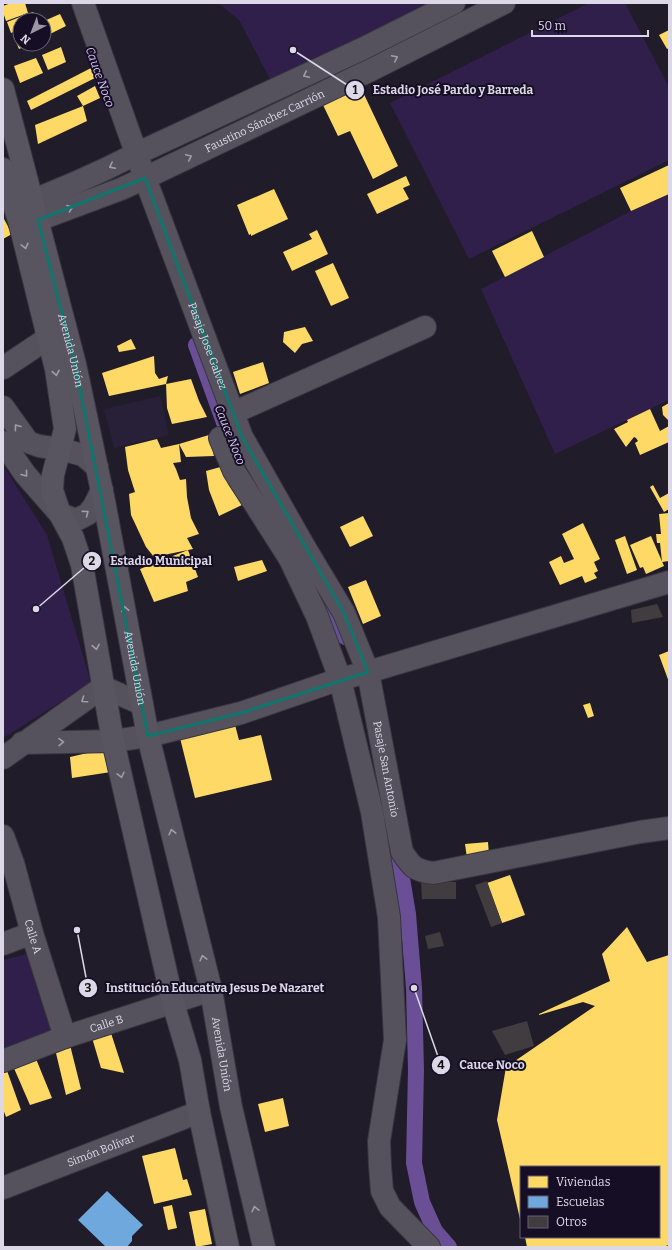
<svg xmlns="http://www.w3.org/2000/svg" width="672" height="1250" font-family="Bitter,serif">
	<rect width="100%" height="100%" fill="#201c29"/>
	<path fill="#281f39" d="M160,396L169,435L114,448L104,409Z"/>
	<g fill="#301f4a">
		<path d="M218,3H428L271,81L239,20Z"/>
		<path d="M589,3H625L669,87V160L469,259L390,103Z"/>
		<path d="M669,194V400L555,454L481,289L631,211Z"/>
		<path d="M3,465L47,535L91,683L3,738Z"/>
		<path d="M34,952L58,1028L3,1050V960Z"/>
	</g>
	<g fill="#ffd966">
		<path d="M11,3H25L28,13L6,21L3,12V6Z"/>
		<path d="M33,12L37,20H20V29L11,33L7,22Z"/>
		<path d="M60,14L66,26L44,37V21Z"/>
		<path d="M669,30V48L667,49L659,35Z"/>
		<path d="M20,32V44H30L19,49L13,35Z"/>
		<path d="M61,47L66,62L48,70L42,55Z"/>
		<path d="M36,58L43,73L20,83L14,66Z"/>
		<path d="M91,68L95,78L31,110L27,101Z"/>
		<path d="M95,86L100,98L83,106L77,96Z"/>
		<path d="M361,88L398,166L373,179L350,131L338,136L323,105Z"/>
		<path d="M83,106L87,121L38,144L35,125Z"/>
		<path d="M669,165V194L631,211L620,188Z"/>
		<path d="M406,176L410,185L403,188L409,199L377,214L367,194Z"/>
		<path d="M274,189L288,219L251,236V234L249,235L237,205Z"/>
		<path d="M3,217L12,234L3,239Z"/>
		<path d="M317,230L328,254L292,271L283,252L312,239L309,234Z"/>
		<path d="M532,231L544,257L505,277L492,251Z"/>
		<path d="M333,263L349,298L331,306L315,271Z"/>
		<path d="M305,327L313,341L302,344L295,353L283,342L284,332Z"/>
		<path d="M131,339L136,349L119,352L117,346Z"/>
		<path d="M154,356L155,373L159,379L168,376L166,384L109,396L102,373Z"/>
		<path d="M263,362L269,383L240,394L233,372Z"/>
		<path d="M191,379L199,401L207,417L172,424L167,408L166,384Z"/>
		<path d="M669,403V421L663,415L662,407Z"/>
		<path d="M650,409L660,431L669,426V442L640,455L635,443L638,441L636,438L634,437L626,447L614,429L628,422L627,420Z"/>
		<path d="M209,435L214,456L186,457L179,444Z"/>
		<path d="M157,439L161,448L179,444L181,462L173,463L176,469L180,480L186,479L187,497L191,518L199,534L187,538L193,549L154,557L146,547L131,515L129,494L135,492L128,470L125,447Z"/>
		<path d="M224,466L228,484L242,505L219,516L209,490L206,471Z"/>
		<path d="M653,485L660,498L669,493V509L664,512L650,487Z"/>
		<path d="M669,513V561L662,562L660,543H657L656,534H661L659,514Z"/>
		<path d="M363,516L373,536L350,547L340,527Z"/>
		<path d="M583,523L600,559L594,562L598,571L594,573L597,578L585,583L582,576L560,585L549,562L561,556L564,563L574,559L562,534Z"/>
		<path d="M625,536L637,570L627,574L615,540Z"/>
		<path d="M651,536L664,566L646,574L643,567L640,568L630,545Z"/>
		<path d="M188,550L198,577L186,582L188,591L154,602L140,569Z"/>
		<path d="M262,560L267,571L238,581L234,567Z"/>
		<path d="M366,580L381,616L363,624L348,587Z"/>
		<path d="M669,651V682L659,655Z"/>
		<path d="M590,703L594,716L588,718L583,705Z"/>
		<path d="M234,721L239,740L261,735L272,780L195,798L179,734Z"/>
		<path d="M105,749L111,772L72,778L70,757Z"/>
		<path d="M488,842L489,855L467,858L465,844Z"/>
		<path d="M510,875L525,915L502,923L487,883Z"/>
		<path d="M627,927L647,962L669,955V1245L662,1247H527L525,1237H659V1167H521L520,1219L497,1120L506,1067L595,1006L583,1002L539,1015V1014L610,981L602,954Z"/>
		<path d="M109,1027L124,1073L101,1068L90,1031Z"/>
		<path d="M69,1041L81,1089L66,1095L55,1049Z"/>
		<path d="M34,1054L52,1098L30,1105L13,1066Z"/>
		<path d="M5,1065L21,1110L6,1117L3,1109V1066Z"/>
		<path d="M283,1098L289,1126L265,1132L258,1104Z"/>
		<path d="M175,1148L183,1180L187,1179L192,1195L154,1204L142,1156Z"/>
		<path d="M172,1205L177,1228L168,1230L163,1207Z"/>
		<path d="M205,1209L212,1244L196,1247L189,1212Z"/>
	</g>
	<path fill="#6fa8dc" d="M107,1191L143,1225L132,1236V1241L127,1247H106L78,1220Z"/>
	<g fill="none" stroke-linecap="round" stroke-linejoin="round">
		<g stroke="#6a4f96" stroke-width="16">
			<path d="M196,345L234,450"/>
			<path d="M321,595L345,637"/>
			<path d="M397,848L408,914L414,988L416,1070L414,1163L422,1202L435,1231L449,1247"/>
		</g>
	</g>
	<g fill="#413c3f">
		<path d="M657,604L663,617L632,623L631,610Z"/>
		<path d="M487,881L502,923L491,927L475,885Z"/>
		<path d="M421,882H456V899H422Z"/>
		<path d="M440,932L444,946L428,949L425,936Z"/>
		<path d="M527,1021L534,1046L505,1055L492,1031Z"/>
	</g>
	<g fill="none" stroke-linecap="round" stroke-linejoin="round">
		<g stroke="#383640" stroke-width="24">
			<g id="minor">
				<path id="s1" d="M83,3L145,178L242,437L305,548L344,613L368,672L402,852C412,867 414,870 433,873L640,832L669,828"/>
				<path d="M15,207C56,192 97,174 136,154L362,49L454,3"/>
				<path id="s2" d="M20,224L38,220L121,189L145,178L371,70L504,3"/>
				<path d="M3,368L48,338"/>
				<path d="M3,407L28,442L39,446L60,449L83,455L97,467"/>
				<path d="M233,413L425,327"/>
				<path d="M220,438L234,471L290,559L317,616L340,679L372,812L389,917L395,1040L379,1141L380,1166L382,1191L390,1207L429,1247"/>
				<path d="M3,442L25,474L60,514L76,520L88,514L94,506L102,490"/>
				<path d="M22,743L113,741L148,736L241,713L340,679L368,672L669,582"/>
				<path d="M3,758L103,687L142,704"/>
				<path id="s3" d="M3,836L13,863L32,933L65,1037"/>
				<path d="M3,944L32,933"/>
				<path id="s4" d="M3,1061L65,1037L211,990"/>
				<path id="s5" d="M3,1188L199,1112"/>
			</g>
		</g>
		<g stroke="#383640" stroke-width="24">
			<g id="major">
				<path id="s6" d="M3,89L75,364L104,501L148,736L211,990L231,1107L264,1247"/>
				<path d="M3,169L20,224L56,369L65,429L53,475L52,490L60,514L73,538L82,565L113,741L173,1003L190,1060L199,1112L228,1247"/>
			</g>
		</g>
		<use href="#minor" stroke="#56525d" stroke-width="22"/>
		<use href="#major" stroke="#585460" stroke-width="22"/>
	</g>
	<defs><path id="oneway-chevron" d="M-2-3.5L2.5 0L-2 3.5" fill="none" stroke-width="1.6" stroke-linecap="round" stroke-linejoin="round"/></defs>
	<g stroke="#a09ca9">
		<use href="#oneway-chevron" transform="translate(395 58) rotate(-27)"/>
		<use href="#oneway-chevron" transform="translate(306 75) rotate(155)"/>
		<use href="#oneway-chevron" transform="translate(189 157) rotate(-25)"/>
		<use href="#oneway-chevron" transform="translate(112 166) rotate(153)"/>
		<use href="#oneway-chevron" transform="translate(70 208) rotate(-21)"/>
		<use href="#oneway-chevron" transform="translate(17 427) rotate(-127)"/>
		<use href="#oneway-chevron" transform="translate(25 474) rotate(52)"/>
		<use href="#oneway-chevron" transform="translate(86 513) rotate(-37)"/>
		<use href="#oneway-chevron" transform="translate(84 700) rotate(145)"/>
		<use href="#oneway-chevron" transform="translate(61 742) rotate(-1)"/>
	</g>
	<g stroke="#a19daa">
		<use href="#oneway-chevron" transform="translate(25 246) rotate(76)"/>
		<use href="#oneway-chevron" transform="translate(56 373) rotate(80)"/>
		<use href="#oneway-chevron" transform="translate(125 609) rotate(-101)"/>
		<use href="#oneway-chevron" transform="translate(96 647) rotate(80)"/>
		<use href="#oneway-chevron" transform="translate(121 775) rotate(77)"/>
		<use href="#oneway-chevron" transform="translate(172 832) rotate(-104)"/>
		<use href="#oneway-chevron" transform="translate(203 958) rotate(-104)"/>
		<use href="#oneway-chevron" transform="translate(255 1209) rotate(-103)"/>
	</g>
	<path fill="none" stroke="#0f766e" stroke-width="3" stroke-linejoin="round" d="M145,178L242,437L344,613L368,672L241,713L148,736L75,364L38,220Z"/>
	<g text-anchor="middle" stroke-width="4" stroke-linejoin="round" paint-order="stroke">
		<g font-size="11" fill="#dcd8e7" stroke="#160e24">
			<text dy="4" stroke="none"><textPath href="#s2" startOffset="266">Faustino Sánchez Carrión</textPath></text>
			<text dy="4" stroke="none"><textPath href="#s1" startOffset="365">Pasaje Jose Galvez</textPath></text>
			<text dy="4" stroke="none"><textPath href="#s6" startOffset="270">Avenida Unión</textPath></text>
			<text dy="4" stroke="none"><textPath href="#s6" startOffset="594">Avenida Unión</textPath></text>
			<text dy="4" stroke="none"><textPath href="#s1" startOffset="828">Pasaje San Antonio</textPath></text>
			<text dy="4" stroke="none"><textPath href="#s3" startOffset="105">Calle A</textPath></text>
			<text dy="4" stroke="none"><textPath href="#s4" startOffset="110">Calle B</textPath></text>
			<text dy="4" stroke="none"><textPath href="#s6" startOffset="990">Avenida Unión</textPath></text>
			<text dy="4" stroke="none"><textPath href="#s5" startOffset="105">Simón Bolívar</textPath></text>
		</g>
		<g font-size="12" font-style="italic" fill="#d5c7f2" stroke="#160e24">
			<text transform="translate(100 77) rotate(70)" y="4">Cauce Noco</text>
			<text transform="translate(230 435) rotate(68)" y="4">Cauce Noco</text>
		</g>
	</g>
	<path fill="none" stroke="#dcd8e7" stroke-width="1.5" d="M293 50L355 90M36 609L92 561M77 930L88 988M414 988L441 1065"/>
	<g fill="#dcd8e7" stroke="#160e24" stroke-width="1.5">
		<circle cx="293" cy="50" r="4"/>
		<circle cx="36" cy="609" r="4"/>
		<circle cx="77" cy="930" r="4"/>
		<circle cx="414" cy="988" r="4"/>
		<circle cx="355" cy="90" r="10"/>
		<circle cx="92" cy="561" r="10"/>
		<circle cx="88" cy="988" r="10"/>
		<circle cx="441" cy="1065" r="10"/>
	</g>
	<g font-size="12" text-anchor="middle" font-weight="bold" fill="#111">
		<text x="355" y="94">1</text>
		<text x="92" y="565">2</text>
		<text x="88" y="992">3</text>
		<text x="441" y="1069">4</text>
	</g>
	<g font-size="12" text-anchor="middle" font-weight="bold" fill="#dcd8e7" stroke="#160e24" stroke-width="4" stroke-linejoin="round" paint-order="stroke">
		<text x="453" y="94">Estadio José Pardo y Barreda</text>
		<text x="161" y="565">Estadio Municipal</text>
		<text x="215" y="992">Institución Educativa Jesus De Nazaret</text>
		<text x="492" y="1069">Cauce Noco</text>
	</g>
	<rect width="672" height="1250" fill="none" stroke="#dcd8e7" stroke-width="8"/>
	<rect x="520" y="1166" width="140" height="72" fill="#160e24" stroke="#655f72"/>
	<rect x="528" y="1176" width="20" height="12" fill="#ffd966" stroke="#655f72"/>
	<text x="556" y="1186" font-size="12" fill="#dcd8e7">Viviendas</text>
	<rect x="528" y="1196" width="20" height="12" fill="#6fa8dc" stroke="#655f72"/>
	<text x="556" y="1206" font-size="12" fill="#dcd8e7">Escuelas</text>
	<rect x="528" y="1216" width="20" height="12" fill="#413c3f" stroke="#655f72"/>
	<text x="556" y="1226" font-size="12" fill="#dcd8e7">Otros</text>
	<g transform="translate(32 32) rotate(222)"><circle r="19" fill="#160e24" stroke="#655f72"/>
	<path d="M0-3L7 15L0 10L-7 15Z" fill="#9a96a4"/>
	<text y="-6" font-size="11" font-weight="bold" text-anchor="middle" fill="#dcd8e7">N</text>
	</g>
	<path d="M532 30v6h116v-6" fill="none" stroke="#dcd8e7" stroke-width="2"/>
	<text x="538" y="30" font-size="12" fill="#dcd8e7" stroke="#160e24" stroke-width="3" paint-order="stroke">50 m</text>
</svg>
